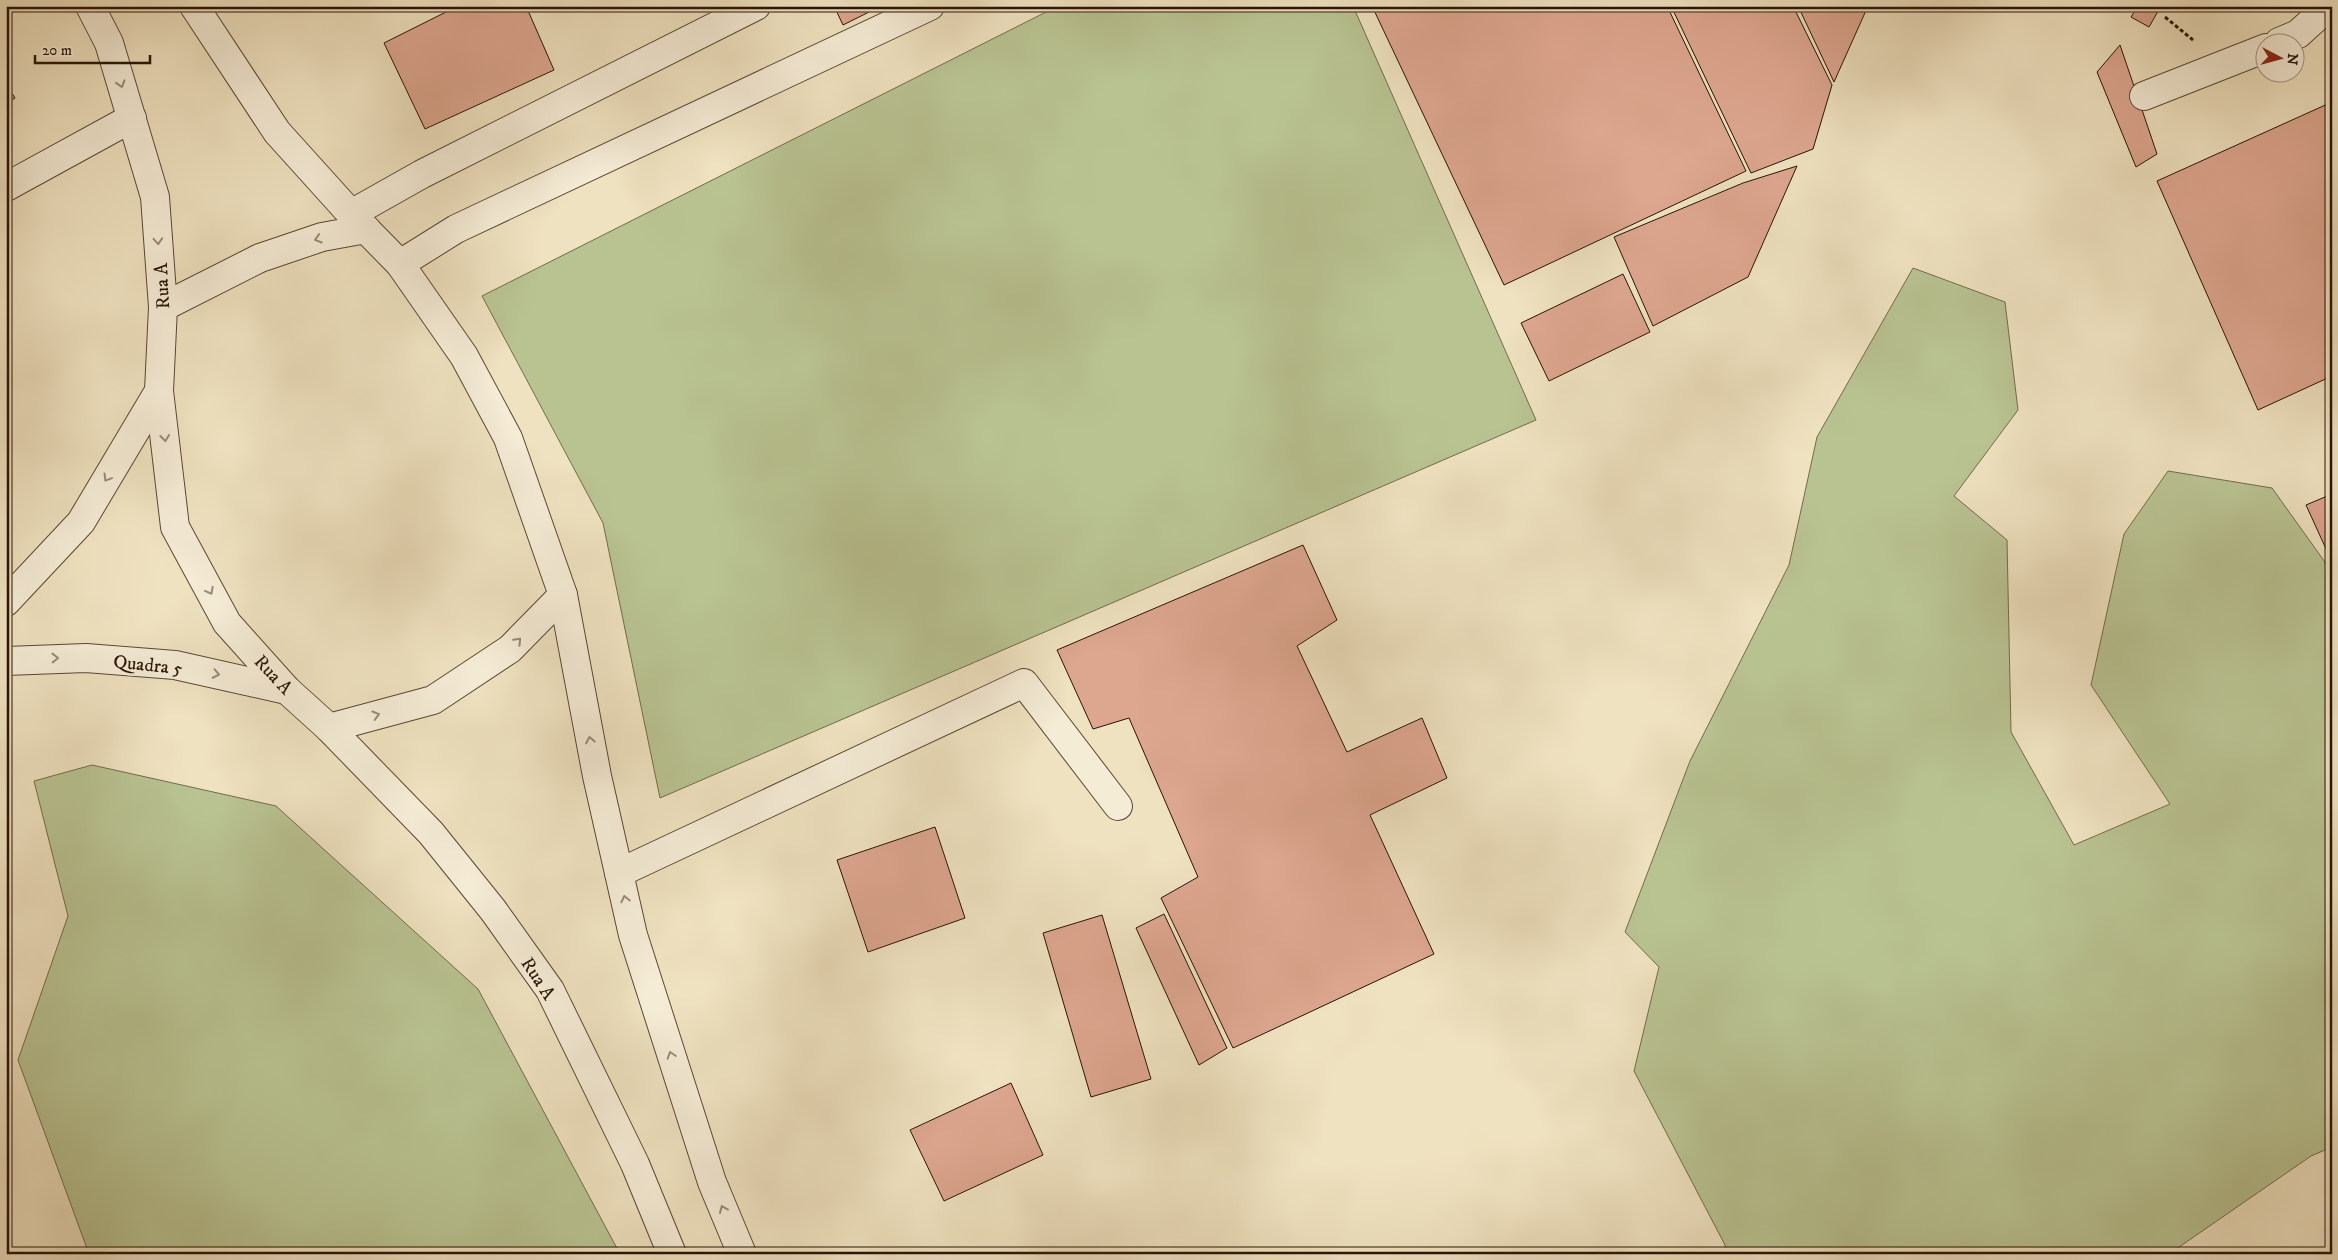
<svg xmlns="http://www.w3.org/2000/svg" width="2338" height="1260" font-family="'IM FELL DW Pica',serif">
	<rect width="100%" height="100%" fill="#efe2c0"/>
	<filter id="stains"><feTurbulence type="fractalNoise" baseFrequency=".004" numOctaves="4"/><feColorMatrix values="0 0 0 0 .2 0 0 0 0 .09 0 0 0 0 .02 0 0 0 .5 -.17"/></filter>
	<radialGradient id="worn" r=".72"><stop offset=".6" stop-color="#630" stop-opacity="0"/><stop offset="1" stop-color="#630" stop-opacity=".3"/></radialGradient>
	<g fill="#b9c392" stroke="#726b4c">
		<path d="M1058,6H1353L1536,420L660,798L603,523L482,296Z"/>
		<path d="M1913,268L2005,302L2018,410L1954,496L2007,540L2011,732L2074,845L2170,804L2091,685L2124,534L2168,471L2272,488L2332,572V1147L2311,1156L2169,1254H1725V1245L1634,1071L1659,967L1625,932L1690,761L1789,565L1817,437Z"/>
		<path d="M92,765L276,806L478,989L620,1254H89L18,1060L68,916L34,781Z"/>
	</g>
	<g fill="#dda68f" stroke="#2a1306">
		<path d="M458,6H526L554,70L425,129L384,43Z"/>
		<path d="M834,6H881L843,25Z"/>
		<path d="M1372,6H1667L1746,171L1504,285Z"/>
		<path d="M1671,6H1793L1832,85L1813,149L1751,173Z"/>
		<path d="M1798,6H1868L1834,82Z"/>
		<path d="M2138,6H2161L2149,27L2131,17Z"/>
		<path d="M2120,45L2157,154L2136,167L2097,72Z"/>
		<path d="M6,84L15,98L6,104Z"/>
		<path d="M2332,102V376L2258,410L2157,181Z"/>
		<path d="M1797,166L1748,277L1653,326L1614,237L1743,183Z"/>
		<path d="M1623,274L1650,332L1549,381L1521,323Z"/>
		<path d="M2332,494V562L2306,505Z"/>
		<path d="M1303,545L1337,620L1297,646L1347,752L1422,718L1447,778L1370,815L1434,954L1233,1048L1161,898L1198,877L1129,718L1093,729L1057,650Z"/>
		<path d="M935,827L965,918L868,952L837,860Z"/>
		<path d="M1164,914L1227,1048L1199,1065L1136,928Z"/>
		<path d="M1102,915L1151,1079L1091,1097L1043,933Z"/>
		<path d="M1011,1083L1043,1155L944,1201L910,1130Z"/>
	</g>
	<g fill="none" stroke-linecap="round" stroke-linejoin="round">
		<g stroke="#5b4734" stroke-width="30">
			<g id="minor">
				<path d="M90,6L109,43L155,197L163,307L159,391L175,527L227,623L287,690L329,728L431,833L493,910L550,990L635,1164L672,1254"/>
				<path d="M194,6L277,132L351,214L400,264L464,356L508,438L563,595L597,776L633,935L712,1182L742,1254"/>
				<path d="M2279,42L2298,34L2329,6"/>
				<path d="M2144,96L2266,48"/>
				<path d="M6,187L132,118"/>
				<path d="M351,214L422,174L756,6"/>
				<path d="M400,264L456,229L930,6"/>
				<path d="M163,307L260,258L322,237L366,229"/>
				<path d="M6,602L81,522L159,391"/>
				<path d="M6,661L86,658L175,665L287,690"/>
				<path d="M329,728L433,700L510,649L563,595"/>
				<path d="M619,873L1024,683L1118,806"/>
			</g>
		</g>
		<path stroke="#2a1306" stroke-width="3" stroke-dasharray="4 2.5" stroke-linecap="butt" d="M2165,17L2193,40"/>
		<use href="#minor" stroke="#f5ecd6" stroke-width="28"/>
	</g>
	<defs><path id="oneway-chevron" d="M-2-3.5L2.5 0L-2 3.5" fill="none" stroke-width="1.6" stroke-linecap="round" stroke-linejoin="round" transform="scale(1.25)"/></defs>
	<g stroke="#9a8a78">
		<use href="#oneway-chevron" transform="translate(121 84) rotate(73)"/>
		<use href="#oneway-chevron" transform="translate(318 239) rotate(163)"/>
		<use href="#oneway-chevron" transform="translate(158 241) rotate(86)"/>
		<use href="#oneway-chevron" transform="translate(165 438) rotate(83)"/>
		<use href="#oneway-chevron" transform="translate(107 478) rotate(121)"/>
		<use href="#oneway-chevron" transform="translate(210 591) rotate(62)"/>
		<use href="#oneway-chevron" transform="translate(518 641) rotate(-46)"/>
		<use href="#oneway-chevron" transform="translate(55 658) rotate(-1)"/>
		<use href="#oneway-chevron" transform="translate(216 674) rotate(12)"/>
		<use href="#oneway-chevron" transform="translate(376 715) rotate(-16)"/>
		<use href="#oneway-chevron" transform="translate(590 740) rotate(-101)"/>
		<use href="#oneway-chevron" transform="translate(625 899) rotate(-103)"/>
		<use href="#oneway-chevron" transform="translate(671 1055) rotate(-108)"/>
		<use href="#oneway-chevron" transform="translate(723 1209) rotate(-113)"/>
	</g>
	<g text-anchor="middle" stroke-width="4.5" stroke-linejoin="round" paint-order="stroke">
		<g font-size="19" fill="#2a1306" stroke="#f5ecd6">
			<text transform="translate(161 286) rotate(-93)" y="7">Rua A</text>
			<text transform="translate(148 664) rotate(6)" y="7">Quadra 5</text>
			<text transform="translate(274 674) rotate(47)" y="7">Rua A</text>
			<text transform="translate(539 978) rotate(57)" y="7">Rua A</text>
		</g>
	</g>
	<rect width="2338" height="1260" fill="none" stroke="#efe2c0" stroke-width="25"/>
	<rect x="8" y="8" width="2323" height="1245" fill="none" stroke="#2a1306" stroke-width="2.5"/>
	<rect x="12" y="12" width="2313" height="1235" fill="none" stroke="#2a1306"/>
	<g transform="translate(2280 58) rotate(96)"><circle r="24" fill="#f5ecd6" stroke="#a49583"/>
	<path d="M0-4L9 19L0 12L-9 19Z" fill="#8f2418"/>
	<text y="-8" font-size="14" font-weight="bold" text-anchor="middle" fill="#2a1306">N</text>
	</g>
	<path d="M35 55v8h115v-8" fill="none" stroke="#2a1306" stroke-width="2.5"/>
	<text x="42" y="55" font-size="15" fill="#2a1306" stroke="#f5ecd6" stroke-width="4" paint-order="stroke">20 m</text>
	<rect width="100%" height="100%" filter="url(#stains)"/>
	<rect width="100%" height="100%" fill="url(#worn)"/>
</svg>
